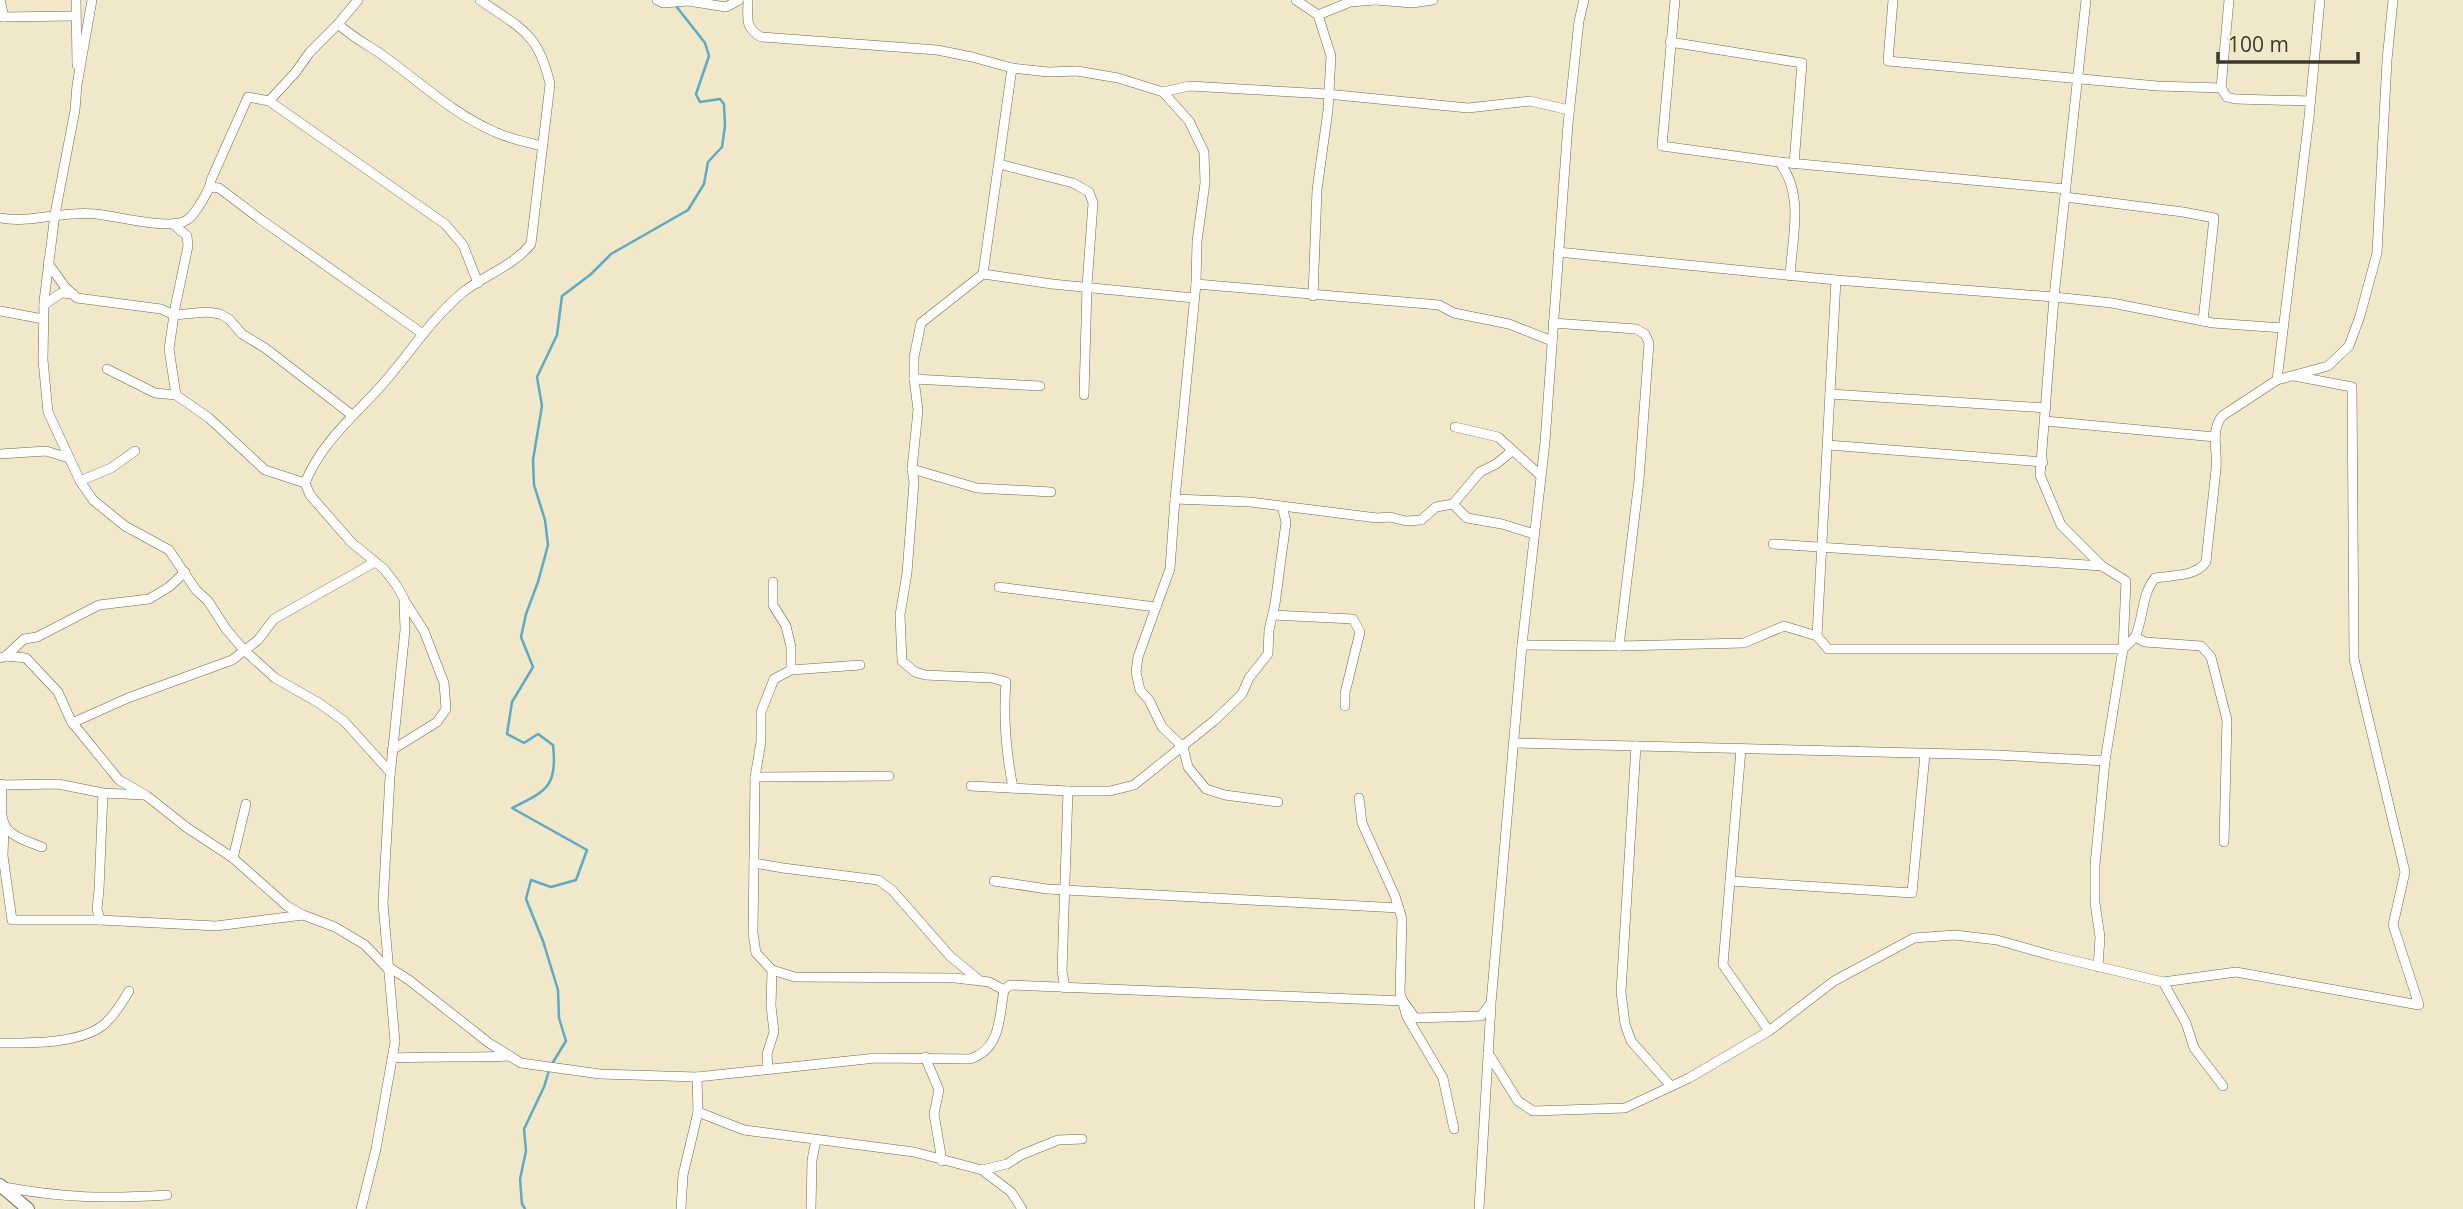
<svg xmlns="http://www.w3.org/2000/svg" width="2463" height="1209" font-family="'Open Sans',sans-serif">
	<rect width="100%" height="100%" fill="#f0e8c9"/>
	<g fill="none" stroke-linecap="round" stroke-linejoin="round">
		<path stroke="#5caac5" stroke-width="2.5" d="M525,1209L522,1204L520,1179L526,1151L524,1129L544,1087L550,1067L566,1041L559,1018L558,990L543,941L526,899L531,880L551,887L576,880L587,850L512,808C546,791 558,787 553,745L538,734L524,743L507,734L512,702L533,667L521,637L526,614L538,582L548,545L545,520L534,485L533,460L542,406L537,377L557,335L562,296L590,275L611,254L688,210L704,184L708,162L722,147L725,126L724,104L720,99L700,102L696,94L709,56L705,43L676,6"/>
		<g stroke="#6f684d" stroke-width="10">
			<g id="minor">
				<path d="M0,0L4,17"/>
				<path d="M76,0L77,65"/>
				<path d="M92,0L77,85L75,110L55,214L44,301L43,360L48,412L80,481L93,500L125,526L169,550L196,590L208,601L226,629L244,650L275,678L319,703L344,721L390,772"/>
				<path d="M657,0L663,3L688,1L726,7L739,0"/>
				<path d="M748,0C748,18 744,27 761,37L937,50L972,57L1012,68L1048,72L1077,71L1118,78L1163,92L1189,121L1204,152L1205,183L1197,241L1196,284L1175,499L1250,502L1377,518L1390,517L1406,521L1421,520L1436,507L1453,504L1480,472L1496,464L1512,451"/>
				<path d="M1296,0L1318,15L1331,56L1328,110L1317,190L1313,296"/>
				<path d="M1376,0L1412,3L1433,0"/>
				<path d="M1675,0L1662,146L1779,162C1805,194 1792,238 1790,276"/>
				<path d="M1893,0L1888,61L2157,86L2221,88L2227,97L2235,99L2310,101"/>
				<path d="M2086,0L2054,297L2040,475L2061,525L2102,566L2126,581L2123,649L2105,761L2095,865V903L2100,937L2098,967"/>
				<path d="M1318,15L1350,2L1376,0"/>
				<path d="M0,17L75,16"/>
				<path d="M338,24C351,36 364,43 378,52C417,79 451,113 495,132C510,139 527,142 542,146"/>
				<path d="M1670,42L1802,63L1794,164"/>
				<path d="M1012,68L983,274L921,323L914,357V379L1040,386"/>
				<path d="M2221,88L2229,0"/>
				<path d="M1163,92L1189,86L1327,94L1468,108L1530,101L1569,110"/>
				<path d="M269,101L445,224L463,245L478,283"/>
				<path d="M1779,162L2066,189"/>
				<path d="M999,164L1073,183L1089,192L1093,203L1087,286L1084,395"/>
				<path d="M211,187L219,188L260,219L423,334"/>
				<path d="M2065,197L2183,212L2214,218L2203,321"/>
				<path d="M0,218C29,224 64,210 96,214C117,216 170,231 187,220C195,215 211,188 211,180L248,97L269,101L295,73L310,52L338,24L358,0"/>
				<path d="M173,224L187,236L188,246L175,308L169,349L176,395L209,418L265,470L305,483"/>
				<path d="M1558,252L1836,280L2054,297L2112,303L2213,323L2283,328"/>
				<path d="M48,263L65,287L77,298L161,309L174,315L207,312L220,314L229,319L242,334L265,348L352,415"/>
				<path d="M983,274L1052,284L1194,298"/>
				<path d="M1196,284L1439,305L1454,313L1509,324L1552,341"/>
				<path d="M44,305L61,293L73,294"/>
				<path d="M0,311L43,319"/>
				<path d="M1553,323L1636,329L1645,334L1649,343L1639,480L1619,646"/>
				<path d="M107,369L155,393L176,395"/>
				<path d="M914,379L918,410L912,469L914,482L907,573L900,615L902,661L915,672L925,675L992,678L1006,682C1003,718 1006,752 1013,788"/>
				<path d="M2277,380L2309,117L2320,0"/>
				<path d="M1830,394L2046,408"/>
				<path d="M2045,421L2215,437"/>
				<path d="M1455,427L1498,437L1540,475"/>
				<path d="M1828,445L2043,462"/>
				<path d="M0,454L46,451L69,458"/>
				<path d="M912,469L977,488L1051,492"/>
				<path d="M80,481L111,468L135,451"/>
				<path d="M1453,504L1467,518L1502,524L1534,534"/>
				<path d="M1773,544L2102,566"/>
				<path d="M999,587L1156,607L1138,657L1136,672L1140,690L1149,700L1162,727L1183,747L1188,767L1206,789L1225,795L1278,802"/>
				<path d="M1156,607L1170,569L1175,499"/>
				<path d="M1273,615L1353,619L1360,632L1345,693V706"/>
				<path d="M1817,636L1836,280"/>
				<path d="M2135,637C2144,618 2141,595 2155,578C2173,575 2195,577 2206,562C2209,531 2213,500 2216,469C2218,451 2210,432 2222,416L2277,380L2328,366L2349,346L2360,316L2377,253L2387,60L2393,0"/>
				<path d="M1522,645L1619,646L1744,643L1784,626L1817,636L1828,649H2123L2135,637L2145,642L2201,646L2211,657L2227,720L2224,842"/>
				<path d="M6,656L26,658L58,692L71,721L119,780L147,796L186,827L233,858L287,906L303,915L335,927L365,945L390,971"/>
				<path d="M0,658L6,656L24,639L37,637L99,605L149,599L169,587L185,572"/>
				<path d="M791,670L860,665"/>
				<path d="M72,723L128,698L232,660L258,640L274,619L375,562"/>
				<path d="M1513,743L1997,755L2105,761"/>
				<path d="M1636,746L1621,992L1625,1024L1631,1041L1671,1086"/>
				<path d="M1741,749L1723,965L1769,1031"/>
				<path d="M392,750L437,722L446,709L444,683L424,631L406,603"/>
				<path d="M755,777L889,776"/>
				<path d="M2,784C0,828 0,832 42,847"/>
				<path d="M0,785L58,784L103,793L144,795"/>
				<path d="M971,786L1068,791"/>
				<path d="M1359,798L1362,823L1395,896L1402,919L1400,993L1407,1017L1443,1078L1454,1129"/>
				<path d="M4,827L3,856L12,920H100L216,926L303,915"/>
				<path d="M233,858L246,804"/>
				<path d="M754,863L783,868L878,880L892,890L950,956L979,980"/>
				<path d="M994,881L1047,889L1399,908"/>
				<path d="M1730,881L1912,893L1925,754"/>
				<path d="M100,920L97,909L99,890L103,793"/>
				<path d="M390,968L409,980L489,1043L521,1063L600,1074L697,1077L698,1112L744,1130L914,1152L982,1170L1007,1164L1021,1155L1058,1140L1082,1139"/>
				<path d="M772,970L795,977L955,978L989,982L1004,990"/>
				<path d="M2163,982L2186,1023L2194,1048L2223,1086"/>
				<path d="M1065,988L1062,971L1068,791H1110L1134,785L1215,720L1242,694L1249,678L1268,654L1269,630L1275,604L1286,522L1282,506"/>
				<path d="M1004,990L1010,985L1403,1001L1415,1018L1481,1016L1491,1003L1522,645L1545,442L1568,124L1579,21L1584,0"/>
				<path d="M0,1043C29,1043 78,1044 102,1026C113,1018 122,1003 129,991"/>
				<path d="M1488,1053L1518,1101L1533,1111L1625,1108L1689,1078L1769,1031L1834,981L1914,938L1955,935L1997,940L2050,955L2163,982L2236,972L2419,1005L2393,925L2405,872L2354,659L2352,387L2294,376"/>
				<path d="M925,1057L939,1090L934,1114L942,1161"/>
				<path d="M393,1058C432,1056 470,1058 510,1056"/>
				<path d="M768,1069L767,1054L774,1032L771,1006L772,970L756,953L753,933L755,777L761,742V712L774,679L791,670V647L786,626L773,605V582"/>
				<path d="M697,1077L876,1058L970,1059C1001,1049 999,1018 1004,990"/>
				<path d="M982,1170L1011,1192L1022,1209"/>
				<path d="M4,1187C63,1198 106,1199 167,1195"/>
				<path d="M361,1209L376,1149L395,1042L383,903L390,777L405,630L404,599L397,586L384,569L351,542L310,495L305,483C321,443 353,417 381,386C408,356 430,320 462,293C484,275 512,267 531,244L550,84C538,32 521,29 480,0"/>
				<path d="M681,1209L683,1175L698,1112"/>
				<path d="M811,1209L812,1160L816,1140"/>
				<path d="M1479,1209L1491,1005"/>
			</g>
		</g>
		<g stroke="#6f684d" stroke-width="14">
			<path id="secondary" d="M0,1185L28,1209"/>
		</g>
		<use href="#minor" stroke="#fff" stroke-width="9"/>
		<use href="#secondary" stroke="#fff" stroke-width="12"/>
	</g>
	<path d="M2218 52v10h140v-10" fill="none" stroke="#3b382c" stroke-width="3.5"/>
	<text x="2228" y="52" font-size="21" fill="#3b382c" stroke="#f0e8c9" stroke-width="5" paint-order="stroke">100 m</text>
</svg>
